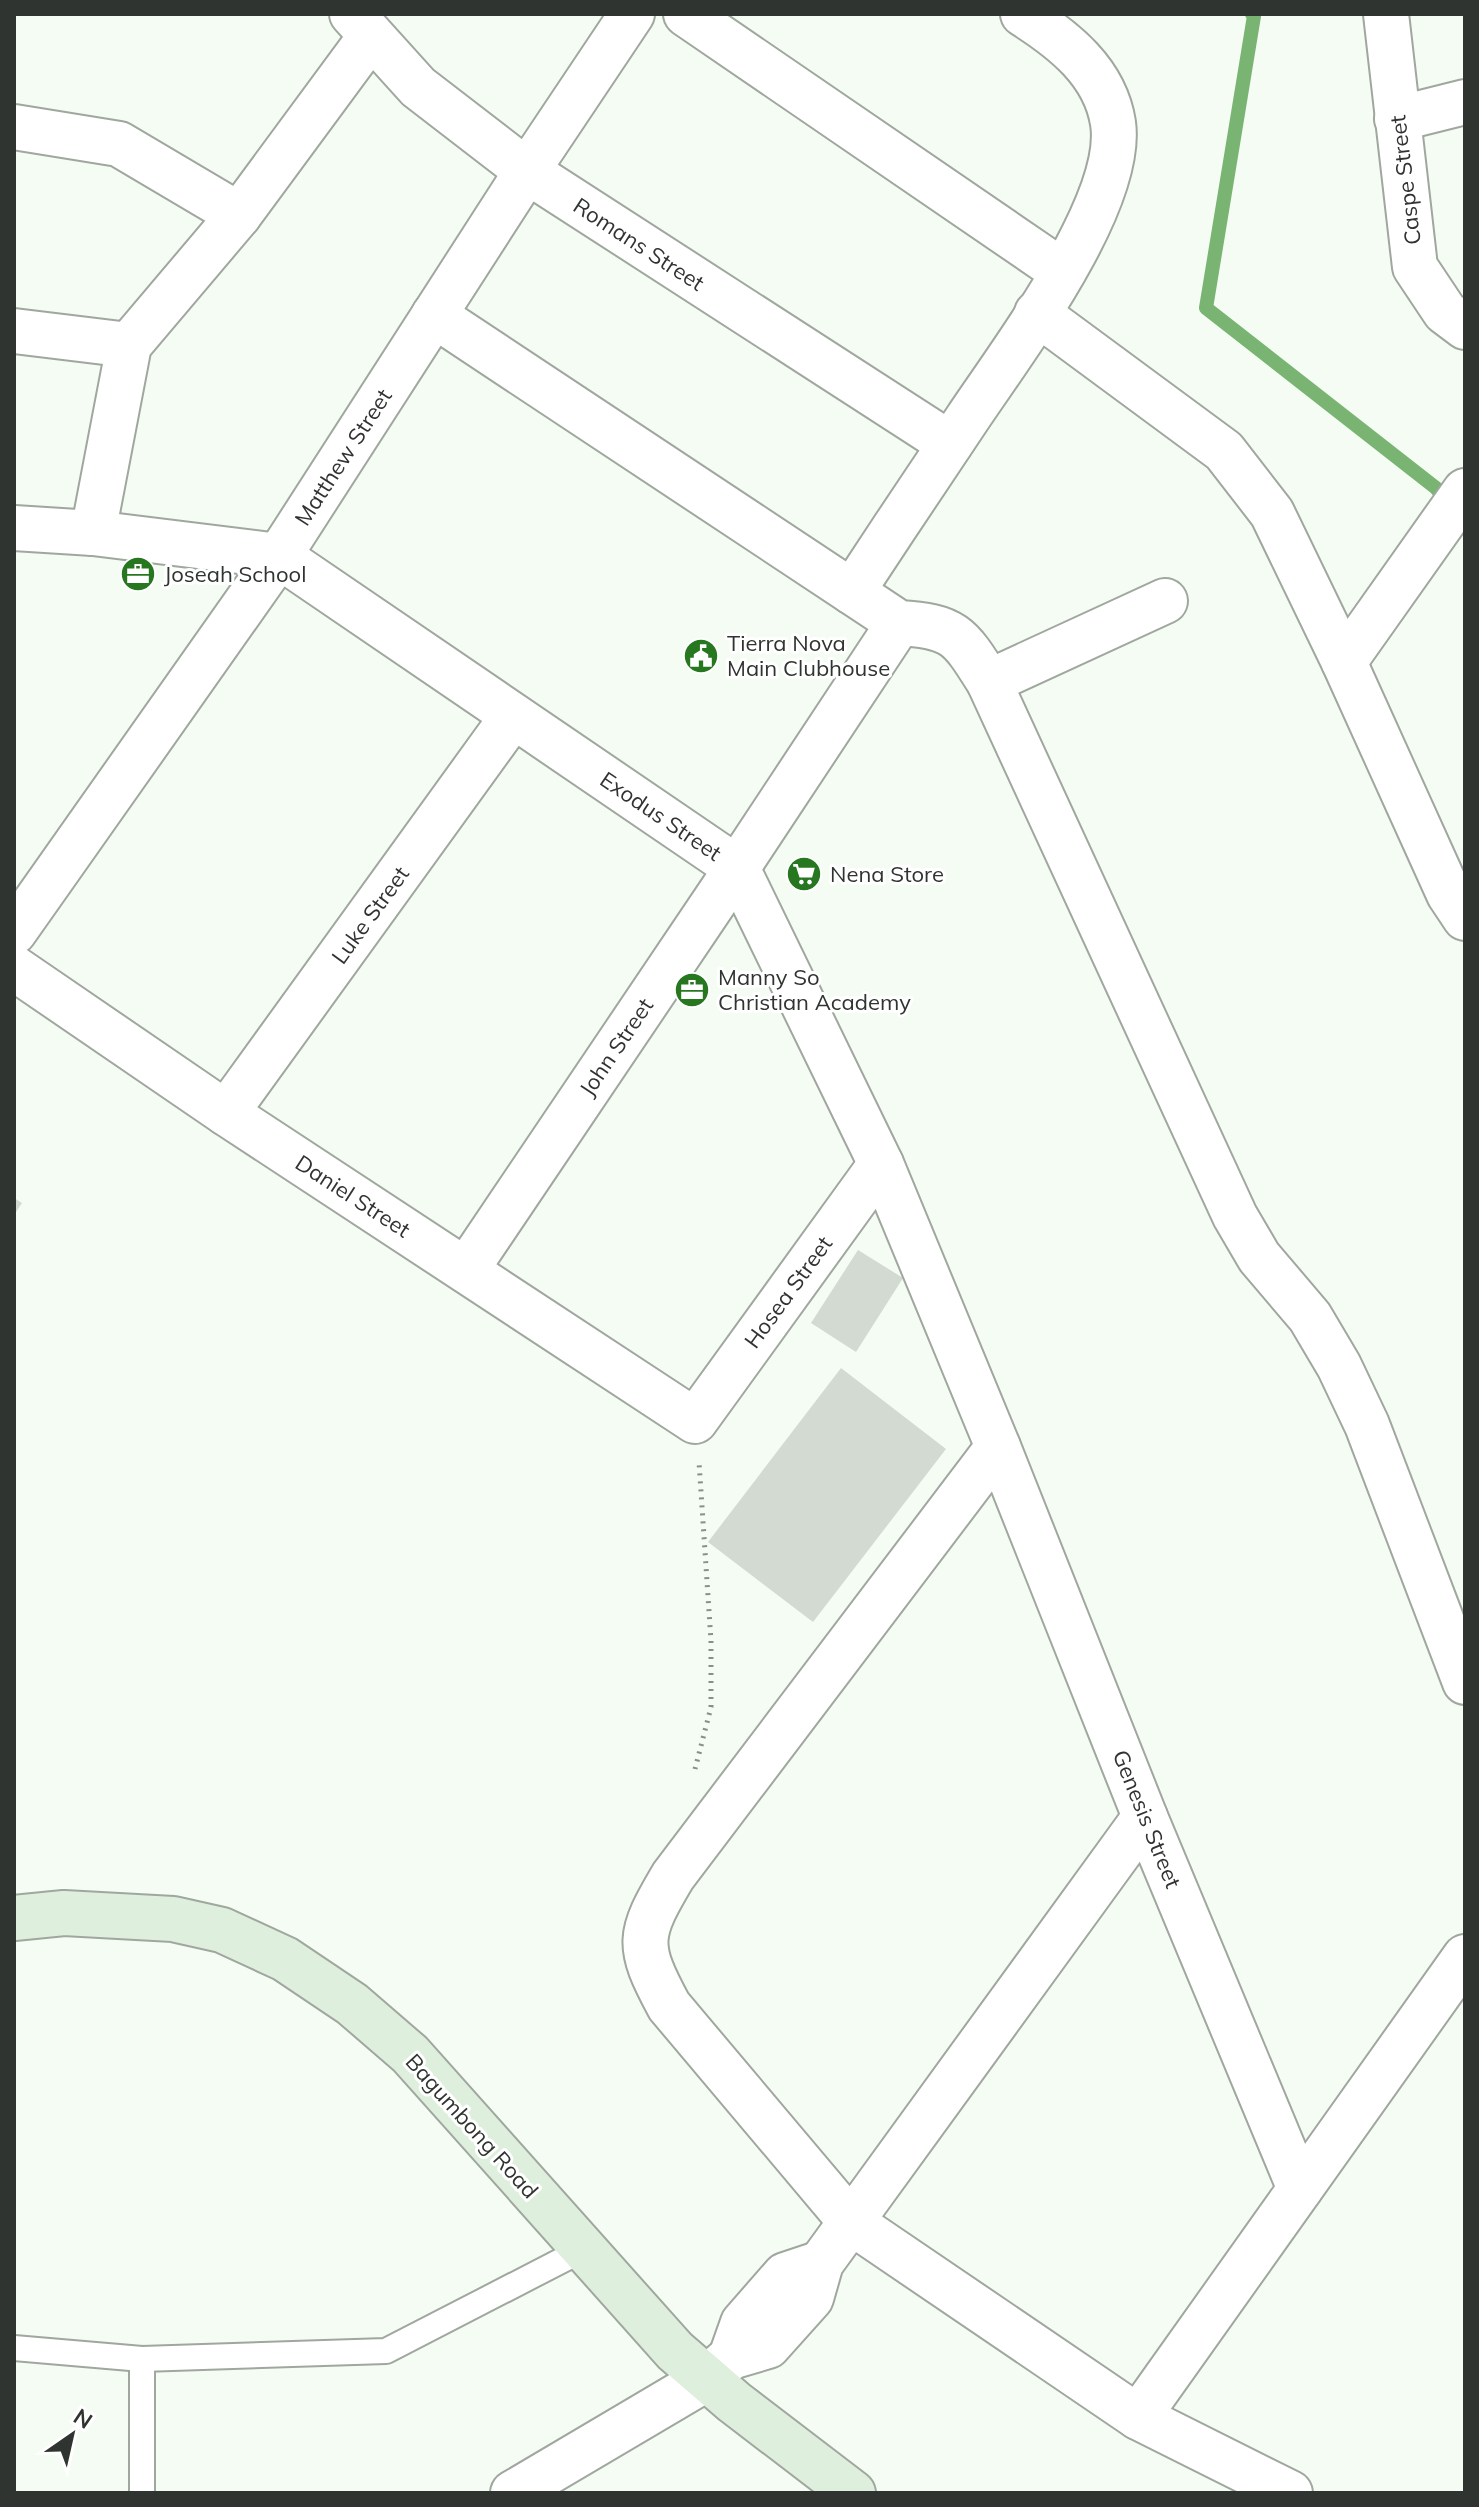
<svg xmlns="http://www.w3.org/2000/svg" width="1479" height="2507" font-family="Mulish,sans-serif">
	<rect width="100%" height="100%" fill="#f4fcf3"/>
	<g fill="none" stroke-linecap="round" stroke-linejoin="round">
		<path stroke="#79b472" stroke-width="14" d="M1252,14L1254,16L1206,308L1436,488L1451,505"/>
	</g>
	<g fill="#d2dad1">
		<path d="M14,1198L22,1203L14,1215Z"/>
		<path d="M858,1250L903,1278L856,1352L811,1323Z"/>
		<path d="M841,1368L946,1449L813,1622L708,1542Z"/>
	</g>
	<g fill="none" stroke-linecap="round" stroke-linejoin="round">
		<g stroke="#a0a79f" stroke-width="28">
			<g id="lane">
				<path d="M14,2348L142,2359L386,2351L582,2250"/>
				<path d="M142,2359V2493"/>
			</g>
		</g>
		<g stroke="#a0a79f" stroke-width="48">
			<g id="street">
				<path d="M352,14L418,87L527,171L950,444"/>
				<path d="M686,14L1063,272"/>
				<path d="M1386,14L1415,267L1445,312L1465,327"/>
				<path d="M1397,119L1465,102"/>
				<path d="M14,127L119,144L239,215"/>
				<path d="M1037,313L1224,451L1272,513L1344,662L1449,894L1465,918"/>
				<path d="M434,315L899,623C955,626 960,636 989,682L1235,1216L1259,1257L1310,1317L1339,1366L1367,1425L1465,1682"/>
				<path d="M14,331L129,345"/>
				<path d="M14,528L93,533L279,556L737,868L881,1164L998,1447L1145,1817L1300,2189"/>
				<path d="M93,533L129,345L239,215L371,36"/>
				<path d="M852,592C890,534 928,477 967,419C1011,353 1125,203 1113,123C1105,72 1064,40 1023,14"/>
				<path d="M1344,662L1465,491"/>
				<path d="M989,682L1165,601"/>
				<path d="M14,932L279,556L527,171L632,14"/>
				<path d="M14,968L226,1113L695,1421L881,1164"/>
				<path d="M226,1113L513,716"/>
				<path d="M466,1270L737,868L899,623"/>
				<path d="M998,1447L673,1876C638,1935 636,1945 669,2006L851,2222L1138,2417L1290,2493"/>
				<path d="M731,2357L743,2323L785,2275L821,2263"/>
				<path d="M1138,2417L1465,1957"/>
				<path d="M513,2493L706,2379L731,2357L768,2346L811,2298L821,2263L1145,1817"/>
			</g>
		</g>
		<g stroke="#a0a79f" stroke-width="48">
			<path id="secondary" d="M14,1918L64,1913L173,1919L222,1930L285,1959L352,2004L410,2054L675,2351L734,2402L853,2493"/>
		</g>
		<path stroke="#898f89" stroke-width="5" stroke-dasharray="2 6" stroke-linecap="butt" d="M695,1769L711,1707V1641L699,1462"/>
		<use href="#lane" stroke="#fff" stroke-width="24"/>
		<use href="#street" stroke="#fff" stroke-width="44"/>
		<use href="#secondary" stroke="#dfefdd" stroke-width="44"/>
	</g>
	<defs>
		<g id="office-disc" transform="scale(1.8)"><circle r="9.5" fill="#277720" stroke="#fff"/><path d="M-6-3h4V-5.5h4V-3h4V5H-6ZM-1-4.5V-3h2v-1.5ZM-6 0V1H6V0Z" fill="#fff"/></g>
		<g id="civic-disc" transform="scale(1.8)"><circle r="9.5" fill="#277720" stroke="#fff"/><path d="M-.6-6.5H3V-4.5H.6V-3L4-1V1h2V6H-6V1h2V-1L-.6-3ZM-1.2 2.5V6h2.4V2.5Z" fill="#fff"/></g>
		<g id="supermarket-disc" transform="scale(1.8)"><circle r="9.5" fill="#277720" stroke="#fff"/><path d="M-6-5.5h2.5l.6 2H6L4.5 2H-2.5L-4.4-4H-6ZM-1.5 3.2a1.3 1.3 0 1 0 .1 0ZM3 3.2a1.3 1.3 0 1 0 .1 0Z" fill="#fff"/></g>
	</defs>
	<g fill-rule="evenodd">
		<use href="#office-disc" x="138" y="574"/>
		<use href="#civic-disc" x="701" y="656"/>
		<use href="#supermarket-disc" x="804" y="874"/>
		<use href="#office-disc" x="692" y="990"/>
	</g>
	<g text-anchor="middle" stroke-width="6" stroke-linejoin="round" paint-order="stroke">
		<g font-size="22" fill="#303430" stroke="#fff">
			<text transform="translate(1405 180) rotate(-97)" y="8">Caspe Street</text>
			<text transform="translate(639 244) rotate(33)" y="8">Romans Street</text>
			<text transform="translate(343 457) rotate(-57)" y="8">Matthew Street</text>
			<text transform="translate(661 816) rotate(34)" y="8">Exodus Street</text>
			<text transform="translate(370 915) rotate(-54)" y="8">Luke Street</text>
			<text transform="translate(616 1047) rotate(-56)" y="8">John Street</text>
			<text transform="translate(353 1196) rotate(33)" y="8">Daniel Street</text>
			<text transform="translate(788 1292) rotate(-54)" y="8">Hosea Street</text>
			<text transform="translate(1147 1819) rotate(68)" y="8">Genesis Street</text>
			<text transform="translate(472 2126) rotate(48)" y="8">Bagumbong Road</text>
		</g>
		<g font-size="22" fill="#303430" stroke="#fff" text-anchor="start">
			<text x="164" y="582">Joseah School</text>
			<text x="727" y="651">Tierra Nova<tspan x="727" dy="25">Main Clubhouse</tspan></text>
			<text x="830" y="882">Nena Store</text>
			<text x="718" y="985">Manny So<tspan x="718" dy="25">Christian Academy</tspan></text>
		</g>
	</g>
	<rect width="1479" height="2507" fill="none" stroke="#303430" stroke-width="32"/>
	<g transform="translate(72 2435) rotate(34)" stroke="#ffffff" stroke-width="6" paint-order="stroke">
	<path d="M0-6L14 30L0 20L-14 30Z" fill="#303430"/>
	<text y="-12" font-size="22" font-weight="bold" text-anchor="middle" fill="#303430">N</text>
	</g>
</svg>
